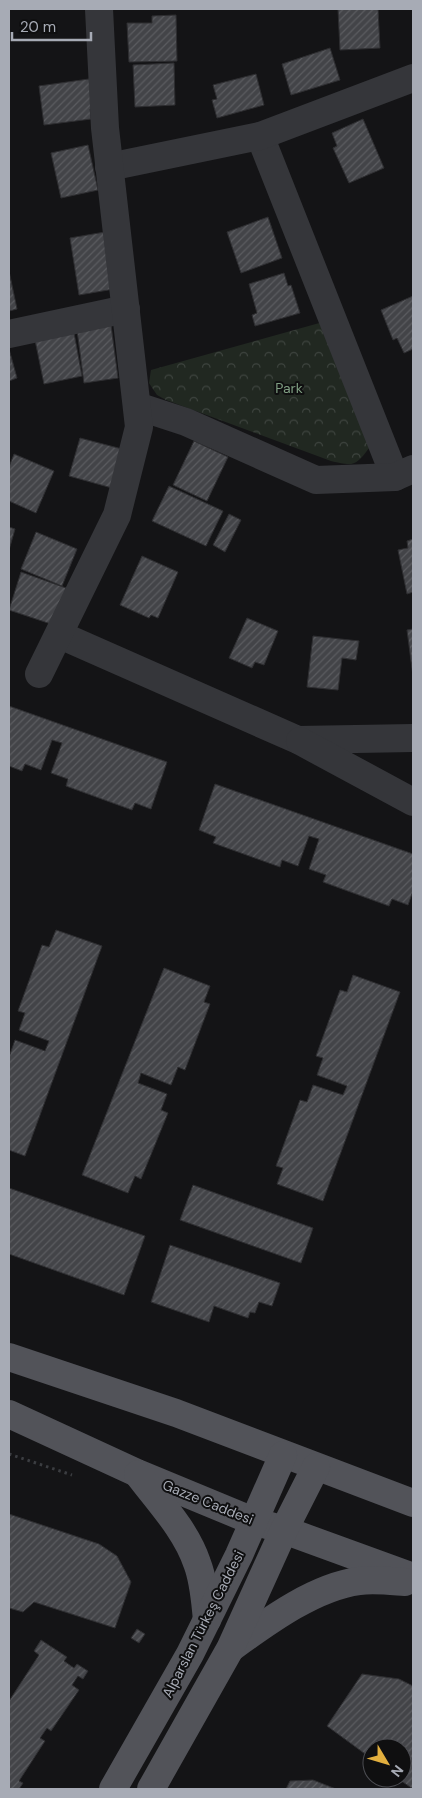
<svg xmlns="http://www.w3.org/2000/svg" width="422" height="1798" font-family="'DM Sans',sans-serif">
	<defs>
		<pattern id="forest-crowns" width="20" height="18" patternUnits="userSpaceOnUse" patternTransform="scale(1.25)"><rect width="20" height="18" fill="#212821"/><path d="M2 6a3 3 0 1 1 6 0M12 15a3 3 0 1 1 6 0" fill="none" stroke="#3e443f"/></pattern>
		<pattern id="building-hatch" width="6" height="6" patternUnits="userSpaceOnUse" patternTransform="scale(1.25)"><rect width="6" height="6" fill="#434448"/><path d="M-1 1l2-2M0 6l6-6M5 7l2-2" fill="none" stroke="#5b5c60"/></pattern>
	</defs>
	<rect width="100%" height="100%" fill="#141416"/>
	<path fill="url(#forest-crowns)" d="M323,322L369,448C355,467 353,466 331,461L166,400L157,395L149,383L151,370Z"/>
	<g fill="url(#building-hatch)" stroke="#2e2e31">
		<path d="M338,9H378L380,48L340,50Z"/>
		<path d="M176,15L177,61L129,62L127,23H152V16Z"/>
		<path d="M330,48L340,80L291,95L282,64Z"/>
		<path d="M174,63L175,105L135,107L133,65Z"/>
		<path d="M256,74L264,105L217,118L212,100L217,99L213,85Z"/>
		<path d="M89,79L98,108L90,109L91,119L44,125L39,86Z"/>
		<path d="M363,119L384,168L349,183L333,148L337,146L332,133Z"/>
		<path d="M88,145L98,190L61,198L51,153Z"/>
		<path d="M268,217L282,258L241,273L227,232Z"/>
		<path d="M105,232L114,289L79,295L70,238Z"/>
		<path d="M9,271L17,309L9,311Z"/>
		<path d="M284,273L288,286L291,285L300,313L255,326L252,315L257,313L249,284Z"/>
		<path d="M413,296V349L404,353L397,338L393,340L381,310Z"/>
		<path d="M111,325L118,378L84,383L77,330Z"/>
		<path d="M74,333L82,376L44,384L35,340Z"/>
		<path d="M9,349L17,378L9,381Z"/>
		<path d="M80,438L122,449L112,488L69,476Z"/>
		<path d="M194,441L228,457L207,501L173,485Z"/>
		<path d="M14,454L54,471L36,513L9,501V467Z"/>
		<path d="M169,486L223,511L206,546L152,521Z"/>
		<path d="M229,514L241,520L225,552L213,545Z"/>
		<path d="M9,527L15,529L9,550Z"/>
		<path d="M36,532L77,549L62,586L21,569Z"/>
		<path d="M413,539V592L407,594L398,550L408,548L407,541Z"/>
		<path d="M142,556L178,572L158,618L151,615L149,618L120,605Z"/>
		<path d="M21,572L66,588L54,625L9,610Z"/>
		<path d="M247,618L278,631L264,665L255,662L252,668L229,658Z"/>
		<path d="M413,629V676L407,630Z"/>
		<path d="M313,636L359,641L356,660L342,658L338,690L307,687Z"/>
		<path d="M9,706L167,762L151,809L135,803L132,810L66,786L68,779L51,773L62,743L52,740L41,770L25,764L22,771L9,766Z"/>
		<path d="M215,784L413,854V891L408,905L392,899L389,906L323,882L326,875L309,869L319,839L309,836L298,866L282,860L280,867L213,843L216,837L199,830Z"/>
		<path d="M56,930L102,946L25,1156L9,1150V1057L15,1040L45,1051L49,1041L19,1030L25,1013L18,1011L42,945L49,947Z"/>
		<path d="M164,968L210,986L204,1002L210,1004L185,1070L178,1067L171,1085L141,1073L138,1083L167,1094L161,1110L168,1113L141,1179L135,1176L128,1193L82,1175Z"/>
		<path d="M353,975L400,992L323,1201L277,1184L283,1168L276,1166L300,1100L307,1102L313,1085L343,1095L347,1086L317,1075L323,1058L316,1056L340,990L347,992Z"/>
		<path d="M193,1185L313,1228L301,1263L180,1220Z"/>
		<path d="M9,1188L145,1236L124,1295L9,1254Z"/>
		<path d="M170,1245L280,1283L272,1306L259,1302L255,1313L250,1312L248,1318L214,1306L209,1322L151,1302Z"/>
		<path d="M9,1514L99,1544L117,1556L131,1582L115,1628L34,1602L23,1612L9,1608Z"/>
		<path d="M137,1629L145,1634L139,1643L131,1638Z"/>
		<path d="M41,1640L67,1657L64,1661L74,1668L77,1664L88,1671L83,1679L78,1676L72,1685L79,1690L51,1731L47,1728L40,1738L45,1741L19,1781L23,1783L19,1789H9V1701L39,1655L34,1651Z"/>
		<path d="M362,1674L399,1679L413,1686V1789L397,1778H402V1748H372V1759L327,1726Z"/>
		<path d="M313,1780L336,1789H286L290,1781Z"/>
	</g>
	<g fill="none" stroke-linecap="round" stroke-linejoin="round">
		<path stroke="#3b3d41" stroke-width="3" stroke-dasharray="2.5 4" stroke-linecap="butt" d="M9,1454L72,1475"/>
		<g stroke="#35363a" stroke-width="28">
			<path d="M260,136L395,477"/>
			<path d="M109,167L260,136L413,78"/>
			<path d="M9,334L126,309"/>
			<path d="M137,406L186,422L316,480L395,477L413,469"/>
			<path d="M60,635L298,740L413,738"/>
			<path d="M39,674L117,515L139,427L105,128L99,9"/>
			<path d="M300,741L413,802"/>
		</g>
		<g stroke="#525359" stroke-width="28">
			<path d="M9,1357L176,1413L413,1503"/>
			<path d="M9,1414L137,1473L253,1521L284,1530L413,1577"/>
			<path d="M138,1474C159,1502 186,1530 197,1563C204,1581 205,1601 207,1620"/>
			<path d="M231,1648C267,1622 314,1587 359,1581C374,1579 391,1581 405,1582"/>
			<path d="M113,1789L190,1654L239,1555L283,1455"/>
			<path d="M151,1789L230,1649L284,1530L316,1467"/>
		</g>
	</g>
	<g text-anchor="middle" stroke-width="4" stroke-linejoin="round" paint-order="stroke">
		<g font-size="14" fill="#7f9e82" stroke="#0f0f10">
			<text x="289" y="393">Park</text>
		</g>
		<g font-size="14" fill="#a7abb5" stroke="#0f0f10">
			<text transform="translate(208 1502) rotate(22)" y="5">Gazze Caddesi</text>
			<text transform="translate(203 1624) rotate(-63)" y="5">Alparslan Türkeş Caddesi</text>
		</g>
	</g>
	<rect width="422" height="1798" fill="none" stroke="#a7abb5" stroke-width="20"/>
	<g transform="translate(387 1763) rotate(128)"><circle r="24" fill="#0f0f10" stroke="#4c4d52"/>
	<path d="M0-4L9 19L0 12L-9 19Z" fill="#e2af3f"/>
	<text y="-8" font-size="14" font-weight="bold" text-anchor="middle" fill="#a7abb5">N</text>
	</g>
	<path d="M12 32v8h79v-8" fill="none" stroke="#a7abb5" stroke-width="2.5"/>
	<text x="20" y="32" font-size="15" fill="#a7abb5" stroke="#0f0f10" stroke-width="4" paint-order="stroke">20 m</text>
</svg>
